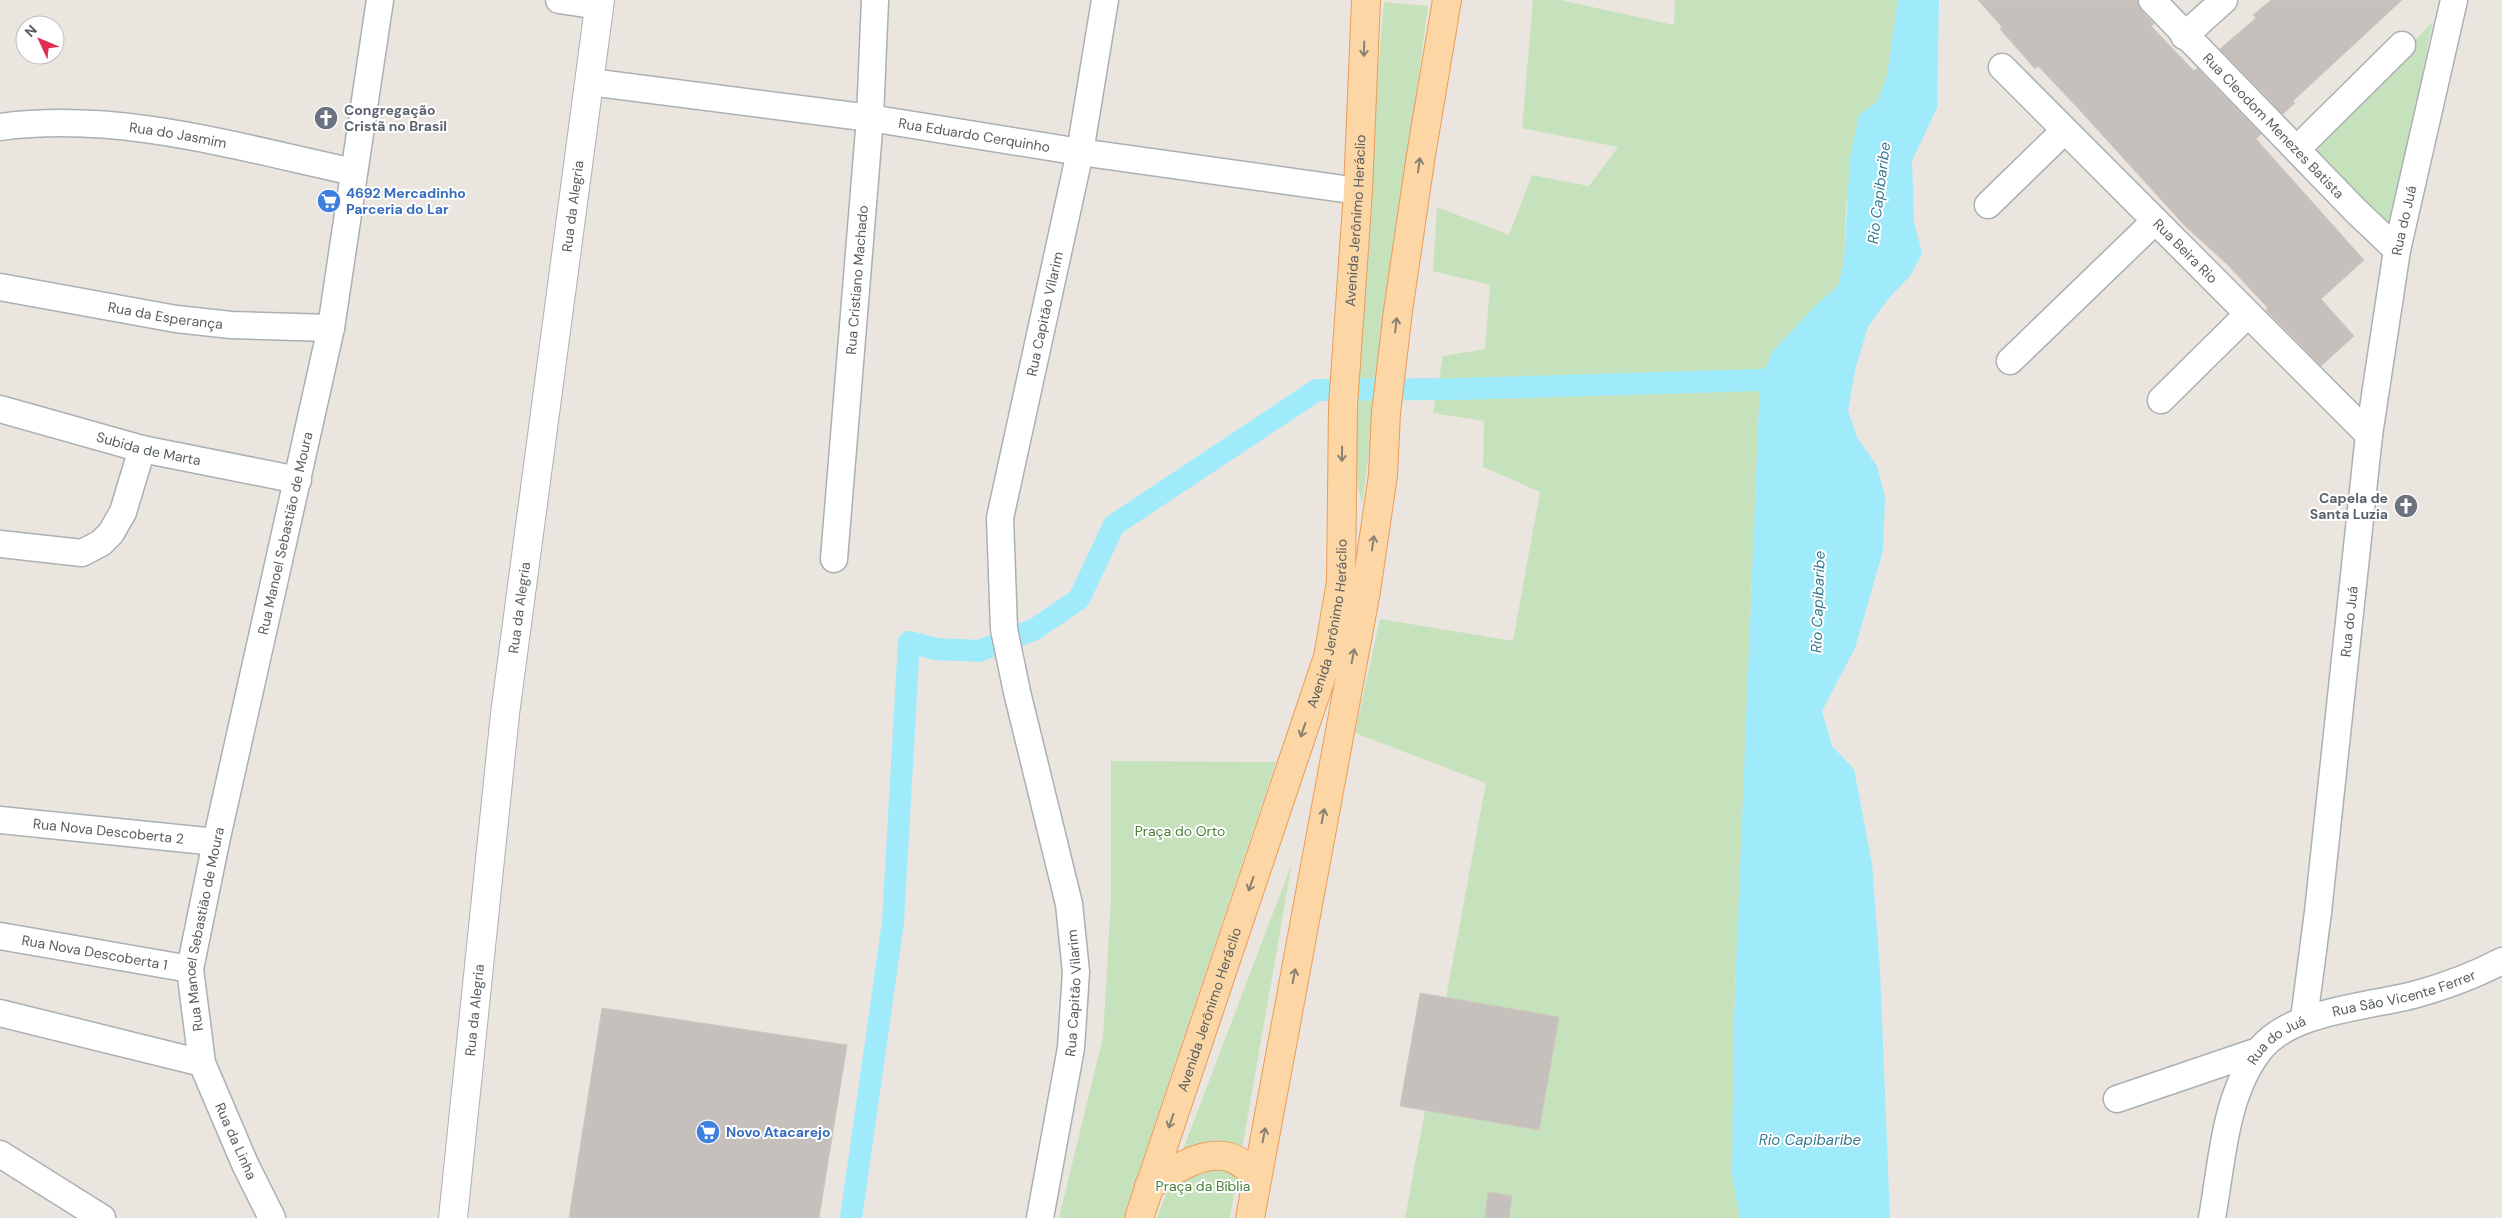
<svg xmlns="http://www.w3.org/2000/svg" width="2502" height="1218" font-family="'DM Sans',sans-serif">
	<rect width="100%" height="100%" fill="#ebe5df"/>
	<g fill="#c6e2bc">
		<path d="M1533,0H1560L1674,25L1675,0H1898L1887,76L1877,102L1846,205L1844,261L1838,286L1816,305L1774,351L1760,380L1734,1018L1732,1174L1740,1218H1405L1486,783L1355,733L1380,619L1513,641L1540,492L1483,467L1484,421L1433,413L1443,356L1485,349L1490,285L1433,271L1437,207L1509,235L1532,175L1589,186L1618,147L1522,128Z"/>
		<path d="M1384,2L1428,6L1362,505L1355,472L1354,347Z"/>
		<path d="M2433,21L2391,226L2311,151Z"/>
		<path d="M1111,761L1276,762L1123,1218H1059L1103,1037L1111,899Z"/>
		<path d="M1292,863L1230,1218H1157Z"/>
	</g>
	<path fill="#9febfb" d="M1898,0H1939L1937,108L1912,161L1914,222L1922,253L1911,275L1888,299L1868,327L1856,366L1848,411L1857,437L1877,466L1885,497L1883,551L1855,648L1822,711L1832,746L1854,769L1872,864L1880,969L1890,1218H1740L1732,1174L1734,1018L1760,380L1773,351L1816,305L1838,286L1844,261L1850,158L1859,115L1877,102L1887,76Z"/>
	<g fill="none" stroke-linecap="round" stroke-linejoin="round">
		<path stroke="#9febfb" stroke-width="22" d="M851,1218L893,922L909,642L936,649L979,651L1035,629L1079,599L1114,525L1317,390L1456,389L1760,380L1791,377"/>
	</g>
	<g fill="#c6c0bd" stroke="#cfc5be">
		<path d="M1978,0H2137L2141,10L2154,24L2151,26L2194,71L2197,68L2261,134L2256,139L2364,260L2321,299L2354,336L2321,366L2266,310L2268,308L2227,264L2186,227L2076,106L2038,66L2035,69L2000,29L2002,27Z"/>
		<path d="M2271,0H2402L2293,101L2295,103L2283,114L2220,49L2256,18L2253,15Z"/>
		<path d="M1420,993L1559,1017L1539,1130L1400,1106Z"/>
		<path d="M602,1008L847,1045L819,1218H569Z"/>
		<path d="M1488,1192L1512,1196L1509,1218H1485Z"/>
	</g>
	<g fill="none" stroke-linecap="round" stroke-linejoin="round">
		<g stroke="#abb0b2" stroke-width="29">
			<g id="minor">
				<path d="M559,0L599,6"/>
				<path id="s1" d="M2152,0L2356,211L2397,250"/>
				<path d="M2184,36L2224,0"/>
				<path id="s2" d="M2002,67L2369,435"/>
				<path id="s3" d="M590,82L870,118L1080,152L1358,191"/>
				<path id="s4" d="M0,127C120,111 237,147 354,172"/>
				<path d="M2297,149L2402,45"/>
				<path d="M1988,205L2064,131"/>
				<path id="s5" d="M0,287L176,319L231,325L331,328"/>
				<path d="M2010,361L2155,221"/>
				<path d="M2161,400L2247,315"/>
				<path id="s6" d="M0,409L142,449L298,480"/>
				<path d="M0,544L82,553L101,543L111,533L123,512L142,449"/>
				<path id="s7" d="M834,559L870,118L875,0"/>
				<path id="s8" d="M0,820L216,842"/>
				<path id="s9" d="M0,936L190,969"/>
				<path d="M0,1013L202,1063"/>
				<path id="s10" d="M2304,1019L2318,912L2369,435L2397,250L2454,0"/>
				<path d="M2117,1099L2258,1051"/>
				<path d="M0,1154L102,1218"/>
				<path id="s11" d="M272,1218L245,1164L202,1063L190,969L216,842L331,328L380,0"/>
				<path id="s12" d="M1040,1218L1071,1048L1076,972L1069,904L1017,692L1004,629L1000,518L1080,152L1105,0"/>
				<path id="s13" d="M2212,1218C2222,1164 2224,1097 2259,1051C2289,1010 2370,1007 2417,994C2446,986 2475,975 2502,961"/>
			</g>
		</g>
		<g stroke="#abb0b2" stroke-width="30">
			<g id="tertiary">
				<path id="s14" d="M453,1218L505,714L600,0"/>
			</g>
		</g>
		<g stroke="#eb9b58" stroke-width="30">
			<g id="primary">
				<path d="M1149,1186C1182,1164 1227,1134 1256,1179"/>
				<path id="s15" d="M1139,1218L1328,657L1341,582L1343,406L1358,191L1366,0"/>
				<path d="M1250,1218L1366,591L1383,475L1386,413L1398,311L1421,155L1447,0"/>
			</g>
		</g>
		<use href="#minor" stroke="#fff" stroke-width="26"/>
		<use href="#tertiary" stroke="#fff" stroke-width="28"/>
		<use href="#primary" stroke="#fcd6a4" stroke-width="28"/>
	</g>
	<defs><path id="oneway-shaft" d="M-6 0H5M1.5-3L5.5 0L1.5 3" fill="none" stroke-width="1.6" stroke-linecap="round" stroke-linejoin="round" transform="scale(1.25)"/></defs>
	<g stroke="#898274">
		<use href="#oneway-shaft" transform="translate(1364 49) rotate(92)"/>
		<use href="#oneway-shaft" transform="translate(1419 165) rotate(-82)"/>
		<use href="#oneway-shaft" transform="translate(1396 325) rotate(-83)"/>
		<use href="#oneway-shaft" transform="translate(1342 454) rotate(91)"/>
		<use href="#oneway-shaft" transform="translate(1373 543) rotate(-82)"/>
		<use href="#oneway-shaft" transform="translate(1353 656) rotate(-79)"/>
		<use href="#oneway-shaft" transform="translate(1303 730) rotate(109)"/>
		<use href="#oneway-shaft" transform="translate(1323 816) rotate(-79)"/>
		<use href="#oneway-shaft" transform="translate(1251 884) rotate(109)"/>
		<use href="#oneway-shaft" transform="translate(1294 976) rotate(-79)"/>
		<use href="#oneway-shaft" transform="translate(1171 1121) rotate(109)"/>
		<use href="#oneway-shaft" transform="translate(1264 1135) rotate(-79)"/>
	</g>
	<defs>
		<g id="church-disc" transform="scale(1.25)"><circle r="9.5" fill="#6b7280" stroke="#fff"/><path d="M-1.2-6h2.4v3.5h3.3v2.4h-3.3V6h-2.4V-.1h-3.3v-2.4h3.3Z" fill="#fff"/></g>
		<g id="supermarket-disc" transform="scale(1.25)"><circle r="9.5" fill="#3f7fe0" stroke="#fff"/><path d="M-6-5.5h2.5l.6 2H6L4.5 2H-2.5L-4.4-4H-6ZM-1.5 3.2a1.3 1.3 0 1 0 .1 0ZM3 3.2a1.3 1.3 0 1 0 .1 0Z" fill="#fff"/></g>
	</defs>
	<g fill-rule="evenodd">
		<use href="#church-disc" x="326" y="118"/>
		<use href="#supermarket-disc" x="329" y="201"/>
		<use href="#church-disc" x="2406" y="506"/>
		<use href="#supermarket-disc" x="708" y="1132"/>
	</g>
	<g text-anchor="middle" stroke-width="4" stroke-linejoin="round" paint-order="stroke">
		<g font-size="14" font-weight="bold" fill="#5b616d" stroke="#fff" text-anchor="start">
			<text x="344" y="115">Congregação<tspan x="344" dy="16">Cristã no Brasil</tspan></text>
			<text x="2388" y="503" text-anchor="end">Capela de<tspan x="2388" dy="16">Santa Luzia</tspan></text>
		</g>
		<g font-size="14" fill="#585e60" stroke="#fff">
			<text dy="5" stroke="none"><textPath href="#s1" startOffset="175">Rua Cleodom Menezes Batista</textPath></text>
			<text dy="5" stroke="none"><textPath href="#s3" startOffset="388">Rua Eduardo Cerquinho</textPath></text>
			<text dy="5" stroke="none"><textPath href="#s4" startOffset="179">Rua do Jasmim</textPath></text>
			<text dy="5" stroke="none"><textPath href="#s14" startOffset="1019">Rua da Alegria</textPath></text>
			<text dy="5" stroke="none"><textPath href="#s15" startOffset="1030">Avenida Jerônimo Heráclio</textPath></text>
			<text dy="5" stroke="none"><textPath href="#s10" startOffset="805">Rua do Juá</textPath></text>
			<text dy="5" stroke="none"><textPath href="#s2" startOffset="260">Rua Beira Rio</textPath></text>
			<text dy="5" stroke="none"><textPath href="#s7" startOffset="280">Rua Cristiano Machado</textPath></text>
			<text dy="5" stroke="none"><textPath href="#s12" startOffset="920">Rua Capitão Vilarim</textPath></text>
			<text dy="5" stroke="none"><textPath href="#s5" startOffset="168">Rua da Esperança</textPath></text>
			<text dy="5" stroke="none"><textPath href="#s6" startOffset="154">Subida de Marta</textPath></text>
			<text dy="5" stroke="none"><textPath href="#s11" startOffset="711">Rua Manoel Sebastião de Moura</textPath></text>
			<text dy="5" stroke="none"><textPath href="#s14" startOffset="614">Rua da Alegria</textPath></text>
			<text dy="5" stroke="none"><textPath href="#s10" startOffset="400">Rua do Juá</textPath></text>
			<text dy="5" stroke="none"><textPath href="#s15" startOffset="625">Avenida Jerônimo Heráclio</textPath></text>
			<text dy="5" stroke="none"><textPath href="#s8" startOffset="109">Rua Nova Descoberta 2</textPath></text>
			<text dy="5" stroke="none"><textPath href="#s11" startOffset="306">Rua Manoel Sebastião de Moura</textPath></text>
			<text dy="5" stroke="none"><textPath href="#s9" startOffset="96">Rua Nova Descoberta 1</textPath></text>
			<text dy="5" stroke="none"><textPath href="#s12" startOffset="228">Rua Capitão Vilarim</textPath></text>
			<text dy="5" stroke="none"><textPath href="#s13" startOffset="334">Rua São Vicente Ferrer</textPath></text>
			<text dy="5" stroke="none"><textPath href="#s15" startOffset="220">Avenida Jerônimo Heráclio</textPath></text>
			<text dy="5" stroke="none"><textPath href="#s14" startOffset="209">Rua da Alegria</textPath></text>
			<text dy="5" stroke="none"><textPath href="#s13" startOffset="196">Rua do Juá</textPath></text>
			<text transform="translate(236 1141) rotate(66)" y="5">Rua da Linha</text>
		</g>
		<g font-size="14" font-weight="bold" fill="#366cbe" stroke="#fff" text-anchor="start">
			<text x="346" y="198">4692 Mercadinho<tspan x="346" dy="16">Parceria do Lar</tspan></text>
			<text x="726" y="1137">Novo Atacarejo</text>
		</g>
		<g font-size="14" fill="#478037" stroke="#fff">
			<text x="1180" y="836">Praça do Orto</text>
			<text x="1203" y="1191">Praça da Bíblia</text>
		</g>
		<g font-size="15" font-style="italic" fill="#367b92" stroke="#fff">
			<text transform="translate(1879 193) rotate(-83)" y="5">Rio Capibaribe</text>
			<text transform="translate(1818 602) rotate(-88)" y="5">Rio Capibaribe</text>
			<text x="1810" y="1145">Rio Capibaribe</text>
		</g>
	</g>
	<g transform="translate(40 40) rotate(314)"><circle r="24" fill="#ffffff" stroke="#bcbfbf"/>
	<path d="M0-4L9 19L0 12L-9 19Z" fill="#e22e50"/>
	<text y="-8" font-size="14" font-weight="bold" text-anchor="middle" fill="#585e60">N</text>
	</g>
</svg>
